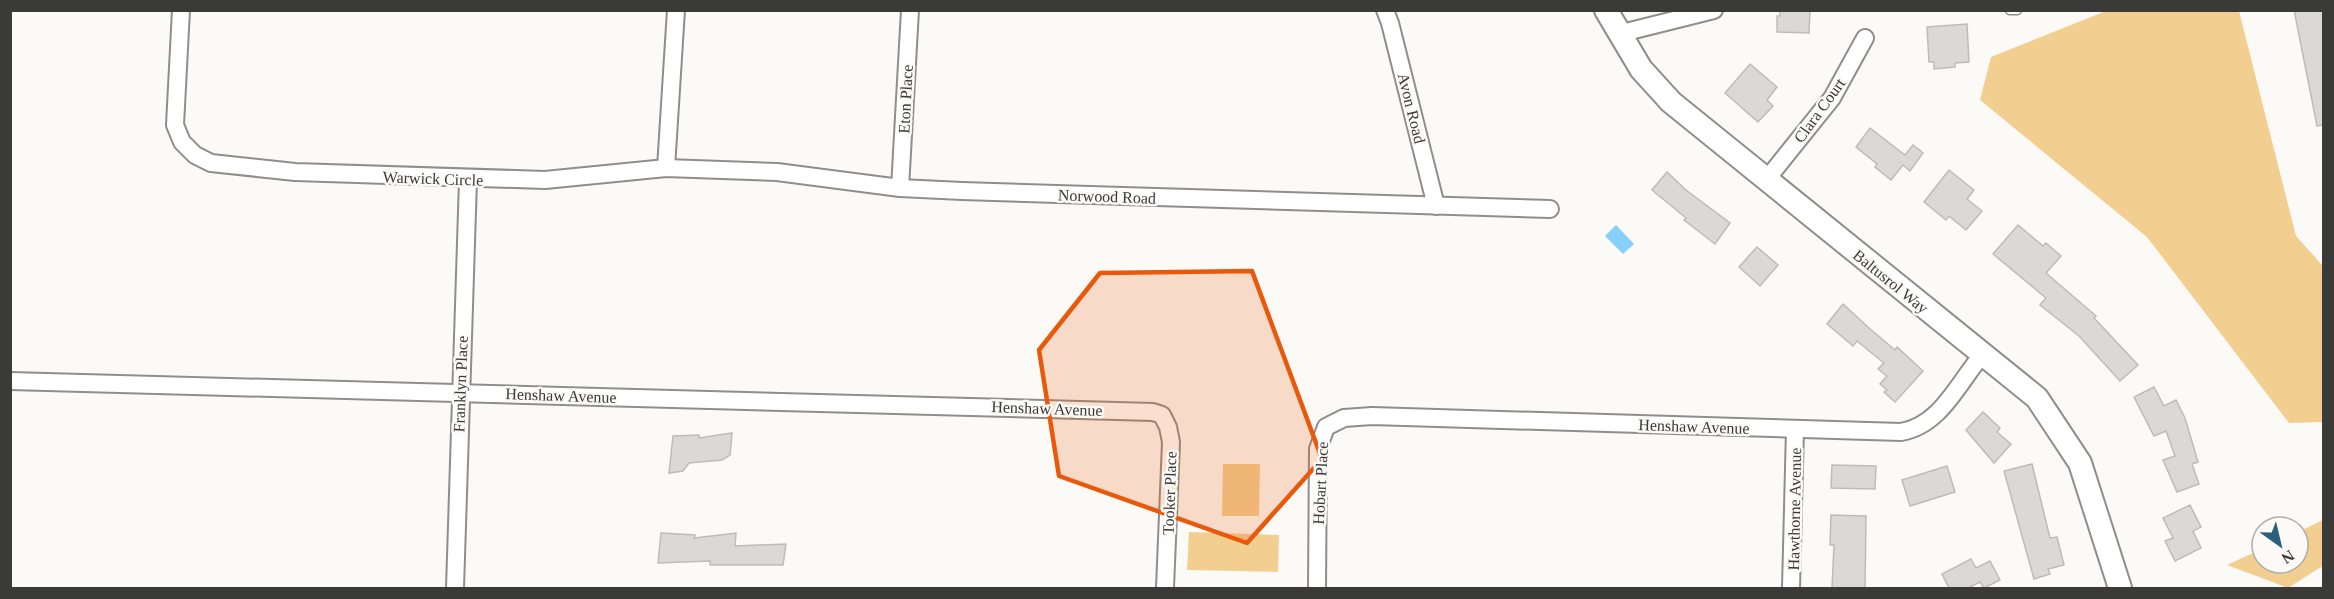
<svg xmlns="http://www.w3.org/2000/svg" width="2334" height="599" font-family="'Times New Roman',serif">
	<rect width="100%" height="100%" fill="#fcfaf7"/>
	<g fill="#f2ce91">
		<path d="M2106,11H2239L2296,236L2323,266V422L2289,423L2147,237L1980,100L1991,57Z"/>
		<path d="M1223,464H1260L1259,516H1222Z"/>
		<path d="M2323,520V571L2321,567L2288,588L2227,565L2262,549V563H2298V532Z"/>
		<path d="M1189,532L1279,535L1278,572L1187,570Z"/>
	</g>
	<path fill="#88cff9" d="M1616,225L1634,244L1623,254L1605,236Z"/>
	<g fill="#dbd9d6" stroke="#bebcb9" stroke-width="1.5">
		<path d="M1780,10H1810L1809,33L1777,32V16H1780Z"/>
		<path d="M2294,10H2324V125L2317,126Z"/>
		<path d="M1967,24L1969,62L1955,63V67L1934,69V62H1929L1927,27Z"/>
		<path d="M1750,64L1777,87L1767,100L1773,106L1758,122L1725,93Z"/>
		<path d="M1870,128L1905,155L1913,145L1923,153L1910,171L1903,165L1891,180L1875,167L1877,164L1856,147Z"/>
		<path d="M1949,170L1974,190L1967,199L1982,211L1966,230L1949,216L1946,220L1924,202Z"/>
		<path d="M1667,172L1686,190L1730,223L1715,244L1684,220L1686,218L1652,190Z"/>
		<path d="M2018,225L2043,246L2046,243L2061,256L2046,273L2096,316L2094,318L2138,365L2120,381L2079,336L2040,305L2046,298L1993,254Z"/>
		<path d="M1757,247L1778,265L1760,286L1739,267Z"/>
		<path d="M1843,304L1869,328L1895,350L1897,347L1923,371L1895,402L1884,392L1887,390L1880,384L1887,376L1878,369L1884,363L1857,341L1853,346L1827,324Z"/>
		<path d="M2154,387L2164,406L2176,400L2185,418L2198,462L2192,464L2199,484L2177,492L2163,460L2175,456L2166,431L2154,436L2134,397Z"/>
		<path d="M1983,412L2000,428L1997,432L2011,444L1994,463L1966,430Z"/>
		<path d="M732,433L730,455L722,460L689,463L683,471L669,473L673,436L699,435V438Z"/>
		<path d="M2032,464L2050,538L2057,537L2064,565L2048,569L2050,574L2034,579L2004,471Z"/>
		<path d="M1832,465L1876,466L1875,489L1831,488Z"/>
		<path d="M1947,466L1955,492L1910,506L1902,480Z"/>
		<path d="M2190,505L2201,527L2193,531L2201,548L2175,561L2165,541L2173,538L2163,518Z"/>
		<path d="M1831,515L1866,516L1865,588H1832L1834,545H1830Z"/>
		<path d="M661,533L695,535L694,538L736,533L735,546L786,544L783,565H710V561L658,563Z"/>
		<path d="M1971,559L1976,568L1990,561L2000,580L1984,588L1980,582L1968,588H1949L1942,574Z"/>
	</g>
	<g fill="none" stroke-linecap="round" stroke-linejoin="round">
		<g stroke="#908e8b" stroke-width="11">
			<path id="lane" d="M2010,10H2017"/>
		</g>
		<g stroke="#908e8b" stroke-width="20">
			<g id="street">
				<path d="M181,10L175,125L182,142L195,155L211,163L295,172L545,180L666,168L777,172L900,188L962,191L1550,209"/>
				<path d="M1385,10L1390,23L1436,206"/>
				<path d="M1618,34L1714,10"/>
				<path d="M666,168L676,10"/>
				<path d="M1767,179L1832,98L1865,38"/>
				<path d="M900,188L910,10"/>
				<path d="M10,381L1153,412L1162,415L1168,427L1171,442L1165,588"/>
				<path d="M455,588L468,180"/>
				<path d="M1317,588L1318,449L1326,427L1344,418L1372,416L1901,432C1941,425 1958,383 1982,355"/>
				<path d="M1791,588L1795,429"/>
			</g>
		</g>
		<g stroke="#908e8b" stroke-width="26">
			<path id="secondary" d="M1606,10L1641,69L1671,102L2037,398L2080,463L2120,588"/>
		</g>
		<use href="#lane" stroke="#fff" stroke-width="8"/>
		<use href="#street" stroke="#fff" stroke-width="16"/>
		<use href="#secondary" stroke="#fff" stroke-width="22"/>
	</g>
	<path fill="#e8590c" fill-opacity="0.2" stroke="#e8590c" stroke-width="4.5" stroke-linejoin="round" d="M1252,271L1322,459L1247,543L1059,476L1039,350L1100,273Z"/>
	<g text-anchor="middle" stroke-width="5" stroke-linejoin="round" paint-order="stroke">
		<g font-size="16" fill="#3a3a38" stroke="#fcfaf7">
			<text transform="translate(905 99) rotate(-87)" y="6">Eton Place</text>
			<text transform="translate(1412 108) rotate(76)" y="6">Avon Road</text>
			<text transform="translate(1819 110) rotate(-54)" y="6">Clara Court</text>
			<text transform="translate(433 178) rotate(2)" y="6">Warwick Circle</text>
			<text transform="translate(1107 196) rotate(2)" y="6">Norwood Road</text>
			<text transform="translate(1891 281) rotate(39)" y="6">Baltusrol Way</text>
			<text transform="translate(460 384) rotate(-88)" y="6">Franklyn Place</text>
			<text transform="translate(561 395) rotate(2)" y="6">Henshaw Avenue</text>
			<text transform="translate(1047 408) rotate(2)" y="6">Henshaw Avenue</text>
			<text transform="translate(1694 426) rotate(2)" y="6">Henshaw Avenue</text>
			<text transform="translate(1320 483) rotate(-87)" y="6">Hobart Place</text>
			<text transform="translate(1169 493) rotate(-88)" y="6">Tooker Place</text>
			<text transform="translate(1794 509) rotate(-89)" y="6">Hawthorne Avenue</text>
		</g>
	</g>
	<rect width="2334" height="599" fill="none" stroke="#3a3a38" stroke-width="24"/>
	<g transform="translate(2280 545) rotate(146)"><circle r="28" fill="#fcfaf7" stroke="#aeadab" stroke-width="1.5"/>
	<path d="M0-4.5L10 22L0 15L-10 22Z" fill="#2c5f7c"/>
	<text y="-9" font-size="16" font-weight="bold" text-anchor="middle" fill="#3a3a38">N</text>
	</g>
</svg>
